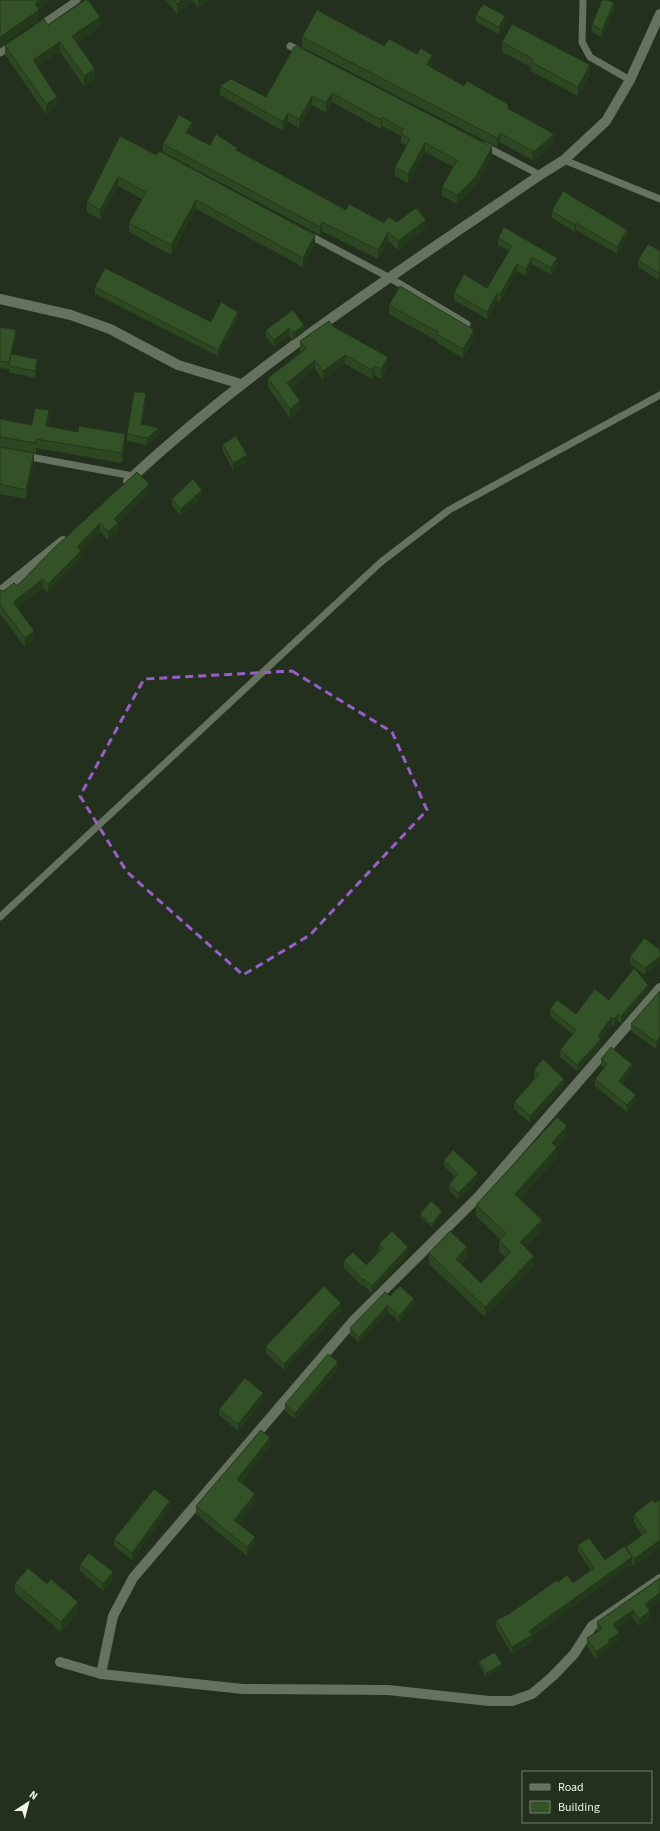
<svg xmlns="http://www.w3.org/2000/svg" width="660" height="1831" font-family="'Source Sans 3',sans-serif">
	<rect width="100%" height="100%" fill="#22301d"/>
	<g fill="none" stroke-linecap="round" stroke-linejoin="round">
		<g stroke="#64725e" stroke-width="7">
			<path d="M583,0L582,42L590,57L630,80"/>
			<path d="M38,27L77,0"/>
			<path d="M290,46L302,52"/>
			<path d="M0,53L13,44"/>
			<path d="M485,146L540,175"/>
			<path d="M564,160L660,199"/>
			<path d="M307,234L390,278L467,324"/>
			<path d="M25,456L133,476"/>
			<path d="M0,917L381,562L449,510L660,395"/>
		</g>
		<g stroke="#64725e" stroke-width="10">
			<path d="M0,299L71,315L110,329L178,365L241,384"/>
			<path d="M128,481C252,365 400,271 540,175L564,160L606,121L630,80L660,14"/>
			<path d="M0,592L63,541"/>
			<path d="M660,988L479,1196L354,1320L133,1578L113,1616L101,1674L243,1689L388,1690L489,1701H512L532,1694L553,1676L574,1654L592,1626L660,1579"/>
			<path d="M60,1662L101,1674"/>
		</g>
	</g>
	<g fill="#2c4722">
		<path d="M166,0H210L198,8L194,2L177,14Z"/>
		<path d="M614,10L602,37L592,32V25Z"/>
		<path d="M476,15L505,23L499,34L476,22Z"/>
		<path d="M48,25L100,27L77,43L95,79L84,86L60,52L37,67L57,107L46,114L5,55V45Z"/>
		<path d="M302,37L432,64L431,67L464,86L509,109L554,143L536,159L532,160L500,142L497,147L302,47Z"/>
		<path d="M502,42L590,74L578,96L531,71V67L502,52Z"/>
		<path d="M294,47L492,156L475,187L457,204L442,196V187L453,167L425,152L408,183L395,176V167L407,146L401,143V136L382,126L381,129L332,102L326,113L312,105L299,128L288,122L283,131L220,95V86L266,97Z"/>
		<path d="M192,130L190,135L210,145L237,151L346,210L384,223L397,222L426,229L398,250L388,241L378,259L322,231L320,235L163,152V144Z"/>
		<path d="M120,136L315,244L303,267L196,209L171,255L129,232V223L142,199L118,186L100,219L87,212V202Z"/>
		<path d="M552,211L627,236L617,254L576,230L575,232L552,218Z"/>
		<path d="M498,238L557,265L551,275L532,264L526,276L517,271L500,302L497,300L487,319L454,300V293L487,288L509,251L498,245Z"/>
		<path d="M660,251L659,280L638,267V260Z"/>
		<path d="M95,287L211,322L238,319L218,356L95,294Z"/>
		<path d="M389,305L474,339L463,358L437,343V341L389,314Z"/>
		<path d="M293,310L304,332L293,340L289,335L274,347L266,337V330Z"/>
		<path d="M0,327L16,337L12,354L37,366L35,378L9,372V369L0,368Z"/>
		<path d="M334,327L388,366L381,379L374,375L372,379L345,364L323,380L315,369L291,389L300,410L290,418L268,387V378L301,352L300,350V341Z"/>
		<path d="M146,400L142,425L159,435L147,445L127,441V434Z"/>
		<path d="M0,419L32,425L49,419L48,427L125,444L122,463L36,448V453L6,448L34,462L26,499L0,494Z"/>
		<path d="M223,444L247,462L233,470L223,451Z"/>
		<path d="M149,493L118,524V532L108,541L100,531L81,551V559L48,593L43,588L17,608L34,640L25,647L0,614V590L4,591L17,586L54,548Z"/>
		<path d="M202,497L181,516L172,506V499Z"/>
		<path d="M660,950L645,975L630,964V957Z"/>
		<path d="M660,991V1043L656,1049L631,1031V1024Z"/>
		<path d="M648,992L621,1023L618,1021L614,1026L612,1024L601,1038V1046L577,1071L560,1057V1050L572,1034L550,1016V1009L576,1014L609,1000Z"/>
		<path d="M601,1059L632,1071L622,1084L636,1101L627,1112L595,1086V1079L604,1068L601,1066Z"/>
		<path d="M534,1070L564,1086L530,1123L514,1109V1102L535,1078L534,1077Z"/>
		<path d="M567,1137L557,1148V1158L520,1199L542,1230L525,1248L534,1266L485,1317L429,1264V1253L467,1258L461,1264L481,1283L506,1258L499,1252V1241L500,1239L476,1216V1205Z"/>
		<path d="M444,1160L478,1179L458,1199L449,1190V1184L455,1177L444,1166Z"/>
		<path d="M420,1214L442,1215L432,1227L420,1217Z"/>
		<path d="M379,1244L408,1254L372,1293L364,1286L363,1287L344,1268V1261L366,1265L379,1251Z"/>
		<path d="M390,1296L414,1306L399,1322L388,1312L359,1343L350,1334V1328Z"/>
		<path d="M341,1310L284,1370L266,1353V1346Z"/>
		<path d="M338,1369L295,1419L285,1411V1404Z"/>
		<path d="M263,1400L238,1431L219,1415V1409Z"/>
		<path d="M270,1447L242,1482L255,1503L238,1524L255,1546L247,1556L196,1514V1506Z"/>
		<path d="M660,1499L634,1567L632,1563V1564L532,1636V1642L512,1654L496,1627V1620L509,1614L558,1582L573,1583L591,1570L578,1552V1545L605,1560L626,1549V1547L642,1535L634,1522V1514L655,1503Z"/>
		<path d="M170,1508L132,1560L114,1546V1539Z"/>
		<path d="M80,1564L113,1579L103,1591L80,1571Z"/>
		<path d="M660,1578V1601L648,1609L650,1619L639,1626L633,1618L616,1629L619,1641L610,1646V1650L596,1660L587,1646V1638L598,1631L597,1630V1622Z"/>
		<path d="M15,1583L78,1612L61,1632L15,1593Z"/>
		<path d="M479,1661L502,1668L486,1677L479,1665Z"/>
	</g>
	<g fill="#24391b">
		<path d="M40,0H53L35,13L39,10V20L0,47V37L35,4Z"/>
		<path d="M182,0H194V2L177,14V4Z"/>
		<path d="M198,0H210L198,8Z"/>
		<path d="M614,3V10L602,37V30Z"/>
		<path d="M505,16V23L499,34V27Z"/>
		<path d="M100,17V27L72,46V36Z"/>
		<path d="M60,42V52L33,70V60Z"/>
		<path d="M432,55V64L427,74V65Z"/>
		<path d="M590,65V74L578,96V87Z"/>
		<path d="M95,69V79L84,86V76Z"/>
		<path d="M332,93V102L326,113V103Z"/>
		<path d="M312,96V105L299,128V119Z"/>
		<path d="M57,97V107L46,114V104Z"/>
		<path d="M288,113V122L283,131V122Z"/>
		<path d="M382,117V126L381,129V120Z"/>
		<path d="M192,122V130L186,141V133Z"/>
		<path d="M500,133V142L497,147V138Z"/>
		<path d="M554,134V143L536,159L532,160V151Z"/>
		<path d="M425,143V152L408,183V174Z"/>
		<path d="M492,147V156L475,187L457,204V195Z"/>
		<path d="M118,177V186L100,219V210Z"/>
		<path d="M196,200V209L171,255V245Z"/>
		<path d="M426,220V229L398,250V241Z"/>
		<path d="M322,222V231L320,235V227Z"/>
		<path d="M576,223V230L575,232V225Z"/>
		<path d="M627,230V236L617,254V247Z"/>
		<path d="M388,232V241L378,259V250Z"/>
		<path d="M315,235V244L303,267V258Z"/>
		<path d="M532,257V264L526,276V269Z"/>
		<path d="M557,258V265L551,275V268Z"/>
		<path d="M517,264V271L500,302V295Z"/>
		<path d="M497,293V300L487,319V312Z"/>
		<path d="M238,312V319L218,356V350Z"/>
		<path d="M304,325V332L293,340V333Z"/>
		<path d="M289,328V335L274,347V340Z"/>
		<path d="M16,330V337L10,366L9,362Z"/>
		<path d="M474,330V339L463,358V349Z"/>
		<path d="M345,355V364L323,380V371Z"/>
		<path d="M388,357V366L381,379V369Z"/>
		<path d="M37,359V366L35,378V371Z"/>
		<path d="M315,360V369L287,392V383Z"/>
		<path d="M374,366V375L372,379V370Z"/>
		<path d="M146,393V400L141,431V424Z"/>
		<path d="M300,401V410L290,418V409Z"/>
		<path d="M49,410V419L46,436V426Z"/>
		<path d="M159,428V435L147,445V438Z"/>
		<path d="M125,434V444L122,463V453Z"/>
		<path d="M34,453V462L26,499V490Z"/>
		<path d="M247,455V462L233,470V463Z"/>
		<path d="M149,484V493L118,524V532L108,541V532L114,519Z"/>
		<path d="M202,490V497L181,516V509Z"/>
		<path d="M100,523V531L81,551V559L48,593V584L77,547Z"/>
		<path d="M43,579V588L13,611V602Z"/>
		<path d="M34,631V640L25,647V638Z"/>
		<path d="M660,956V963L645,975V968Z"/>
		<path d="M648,985V992L621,1023V1016Z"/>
		<path d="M618,1014V1021L614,1026V1019Z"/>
		<path d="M612,1017V1024L598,1042L601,1039V1046L577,1071V1065L598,1036Z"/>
		<path d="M660,1037V1043L656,1049V1042Z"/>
		<path d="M632,1064V1071L619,1088V1081Z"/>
		<path d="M564,1079V1086L530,1123V1116Z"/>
		<path d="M636,1095V1101L627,1112V1105Z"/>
		<path d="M567,1126V1137L557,1148V1158L515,1205V1194L552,1143Z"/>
		<path d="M478,1173V1179L458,1199V1193Z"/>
		<path d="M442,1211V1215L432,1227V1224Z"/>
		<path d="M542,1220V1230L520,1253V1242Z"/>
		<path d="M408,1247V1254L372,1293V1286Z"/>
		<path d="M467,1247V1258L456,1270V1259Z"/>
		<path d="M534,1256V1266L485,1317V1307Z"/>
		<path d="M364,1279V1286L363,1287V1280Z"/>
		<path d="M414,1299V1306L399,1322V1316Z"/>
		<path d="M341,1303V1310L284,1370V1364Z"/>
		<path d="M388,1305V1312L359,1343V1337Z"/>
		<path d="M338,1362V1369L295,1419V1413Z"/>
		<path d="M263,1393V1400L238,1431V1424Z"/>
		<path d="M270,1438V1447L237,1488V1479Z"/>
		<path d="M255,1494V1503L234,1529V1520Z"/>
		<path d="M170,1501V1508L132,1560V1553Z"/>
		<path d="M255,1537V1546L247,1556V1547Z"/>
		<path d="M660,1540V1548L634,1567V1559Z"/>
		<path d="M632,1557V1564L532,1636V1642L512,1654V1647L529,1631Z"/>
		<path d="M113,1572V1579L103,1591V1584Z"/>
		<path d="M660,1593V1601L645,1612V1604Z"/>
		<path d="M78,1602V1612L61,1632V1622Z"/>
		<path d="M633,1610V1618L613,1632V1624Z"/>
		<path d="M650,1611V1619L639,1626V1619Z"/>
		<path d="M619,1633V1641L610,1646V1650L596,1660V1652L608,1640Z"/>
		<path d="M502,1664V1668L486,1677V1673Z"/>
	</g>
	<g fill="#335227" stroke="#24391b">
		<path d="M0,0H40L35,4L39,10L0,37Z"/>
		<path d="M85,0H88L100,17L72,36L95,69L84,76L60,42L33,60L57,97L46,104L5,45L44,19L48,25Z"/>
		<path d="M174,0H182L177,4Z"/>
		<path d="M602,0H607L614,3L602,30L592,25Z"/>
		<path d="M483,4L505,16L499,27L476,15Z"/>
		<path d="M317,10L384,46L389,39L417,54L421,48L432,55L427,65L464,86L467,81L509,105L507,108L554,134L536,150L532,151L500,133L497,138L302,37Z"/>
		<path d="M512,24L590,65L578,87L531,62L533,59L502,42Z"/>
		<path d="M297,46L492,147L475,178L457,195L442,187L457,160L425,143L408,174L395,167L410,139L401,134L403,129L382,117L381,120L332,93L326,103L312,96L299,119L288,113L283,122L220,86L231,79L266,97L294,47Z"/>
		<path d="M179,115L192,122L186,133L210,145L216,134L237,148L236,150L346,210L349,204L384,223L388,217L397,222L416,208L426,220L398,241L388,232L378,250L322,222L320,227L163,144Z"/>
		<path d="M120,136L156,155L159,151L315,235L303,258L196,200L171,245L129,223L146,192L118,177L100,210L87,202Z"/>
		<path d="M563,191L627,230L617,247L576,223L575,225L552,211Z"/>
		<path d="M504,227L557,258L551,268L532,257L526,269L517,264L500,295L497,293L487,312L454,293L464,274L487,288L512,246L498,238Z"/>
		<path d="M648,244L660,251V272L659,273L638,260Z"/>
		<path d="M105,268L211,322L221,302L238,312L218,350L95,287Z"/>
		<path d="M400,286L474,330L463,349L437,334L438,332L389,305Z"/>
		<path d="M293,310L304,325L293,333L289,328L274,340L266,330Z"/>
		<path d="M329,321L334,327L388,357L381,369L374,366L372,370L345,355L323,371L315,360L287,383L300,401L290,409L268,378L306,349L300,341Z"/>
		<path d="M0,327L16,330L9,362L0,361Z"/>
		<path d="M11,354L37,359L35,371L9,366Z"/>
		<path d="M134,392L146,393L141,424L159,428L147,438L127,434Z"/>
		<path d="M35,408L49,410L46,426L78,432L79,426L125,434L122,453L36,439V443L0,437V419L32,425Z"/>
		<path d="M236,436L247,455L233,463L223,444Z"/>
		<path d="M0,447L34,453L26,490L0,484Z"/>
		<path d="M137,472L149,484L114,519L118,523L108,532L100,523L77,547L81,551L48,584L43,579L13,602L34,631L25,638L0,605V590L4,591L14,583L17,586L54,548Z"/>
		<path d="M193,479L202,490L181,509L172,499Z"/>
		<path d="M644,938L660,950V956L645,968L630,957Z"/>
		<path d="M634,968L648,985L621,1016L618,1014L614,1019L612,1017L598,1036L601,1039L577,1065L560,1050L576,1030L550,1009L557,1000L576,1014L595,989L609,1000Z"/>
		<path d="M660,991V1037L656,1042L631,1024Z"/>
		<path d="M611,1047L632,1064L619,1081L636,1095L627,1105L595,1079L607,1064L601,1059Z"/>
		<path d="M543,1059L564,1079L530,1116L514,1102L539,1074L534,1070Z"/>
		<path d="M557,1117L567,1126L552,1143L557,1147L515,1194L542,1220L520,1242L534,1256L485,1307L429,1253L450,1231L467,1247L456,1259L481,1283L511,1252L499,1241L506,1233L476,1205Z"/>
		<path d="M453,1150L478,1173L458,1193L449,1184L458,1174L444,1160Z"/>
		<path d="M431,1201L442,1211L432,1224L420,1214Z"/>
		<path d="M392,1231L408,1247L372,1286L364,1279L363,1280L344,1261L353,1252L366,1265L383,1248L379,1244Z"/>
		<path d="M324,1286L341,1303L284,1364L266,1346Z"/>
		<path d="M400,1286L414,1299L399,1316L388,1305L359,1337L350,1328L385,1292L390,1296Z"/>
		<path d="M328,1354L338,1362L295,1413L285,1404Z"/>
		<path d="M245,1378L263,1393L238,1424L219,1409Z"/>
		<path d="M261,1430L270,1438L237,1479L255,1494L234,1520L255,1537L247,1547L196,1506Z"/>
		<path d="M154,1489L170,1501L132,1553L114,1539Z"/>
		<path d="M660,1499V1540L634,1559L626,1547L646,1532L634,1514L652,1500L655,1503Z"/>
		<path d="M589,1538L605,1560L624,1546L632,1557L529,1631L532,1635L512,1647L496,1620L509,1614L557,1580L558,1582L567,1575L573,1583L594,1568L578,1545Z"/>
		<path d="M89,1553L113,1572L103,1584L80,1564Z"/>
		<path d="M28,1568L47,1584L51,1579L78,1602L61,1622L15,1583Z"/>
		<path d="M660,1578V1593L645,1604L650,1611L639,1619L633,1610L613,1624L619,1633L608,1640L610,1642L596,1652L587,1638L602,1629L597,1622Z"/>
		<path d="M495,1652L502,1664L486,1673L479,1661Z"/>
	</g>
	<path fill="none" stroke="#985eca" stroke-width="3" stroke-dasharray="8 5" stroke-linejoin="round" d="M292,671L392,732L427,810L310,935L243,975L127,872L80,796L144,679Z"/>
	<rect x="522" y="1771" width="130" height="52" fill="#22301d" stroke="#737f6f"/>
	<rect x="530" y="1784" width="20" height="6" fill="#64725e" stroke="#737f6f"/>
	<text x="558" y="1791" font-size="12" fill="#edf6e9">Road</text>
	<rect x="530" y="1801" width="20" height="12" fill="#335227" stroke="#737f6f"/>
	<text x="558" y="1811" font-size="12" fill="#edf6e9">Building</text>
	<g transform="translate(28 1803) rotate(36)" stroke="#22301d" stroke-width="3" paint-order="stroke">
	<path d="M0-3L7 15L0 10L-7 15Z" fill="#edf6e9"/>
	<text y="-6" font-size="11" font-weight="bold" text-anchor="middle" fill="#edf6e9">N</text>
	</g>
</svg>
